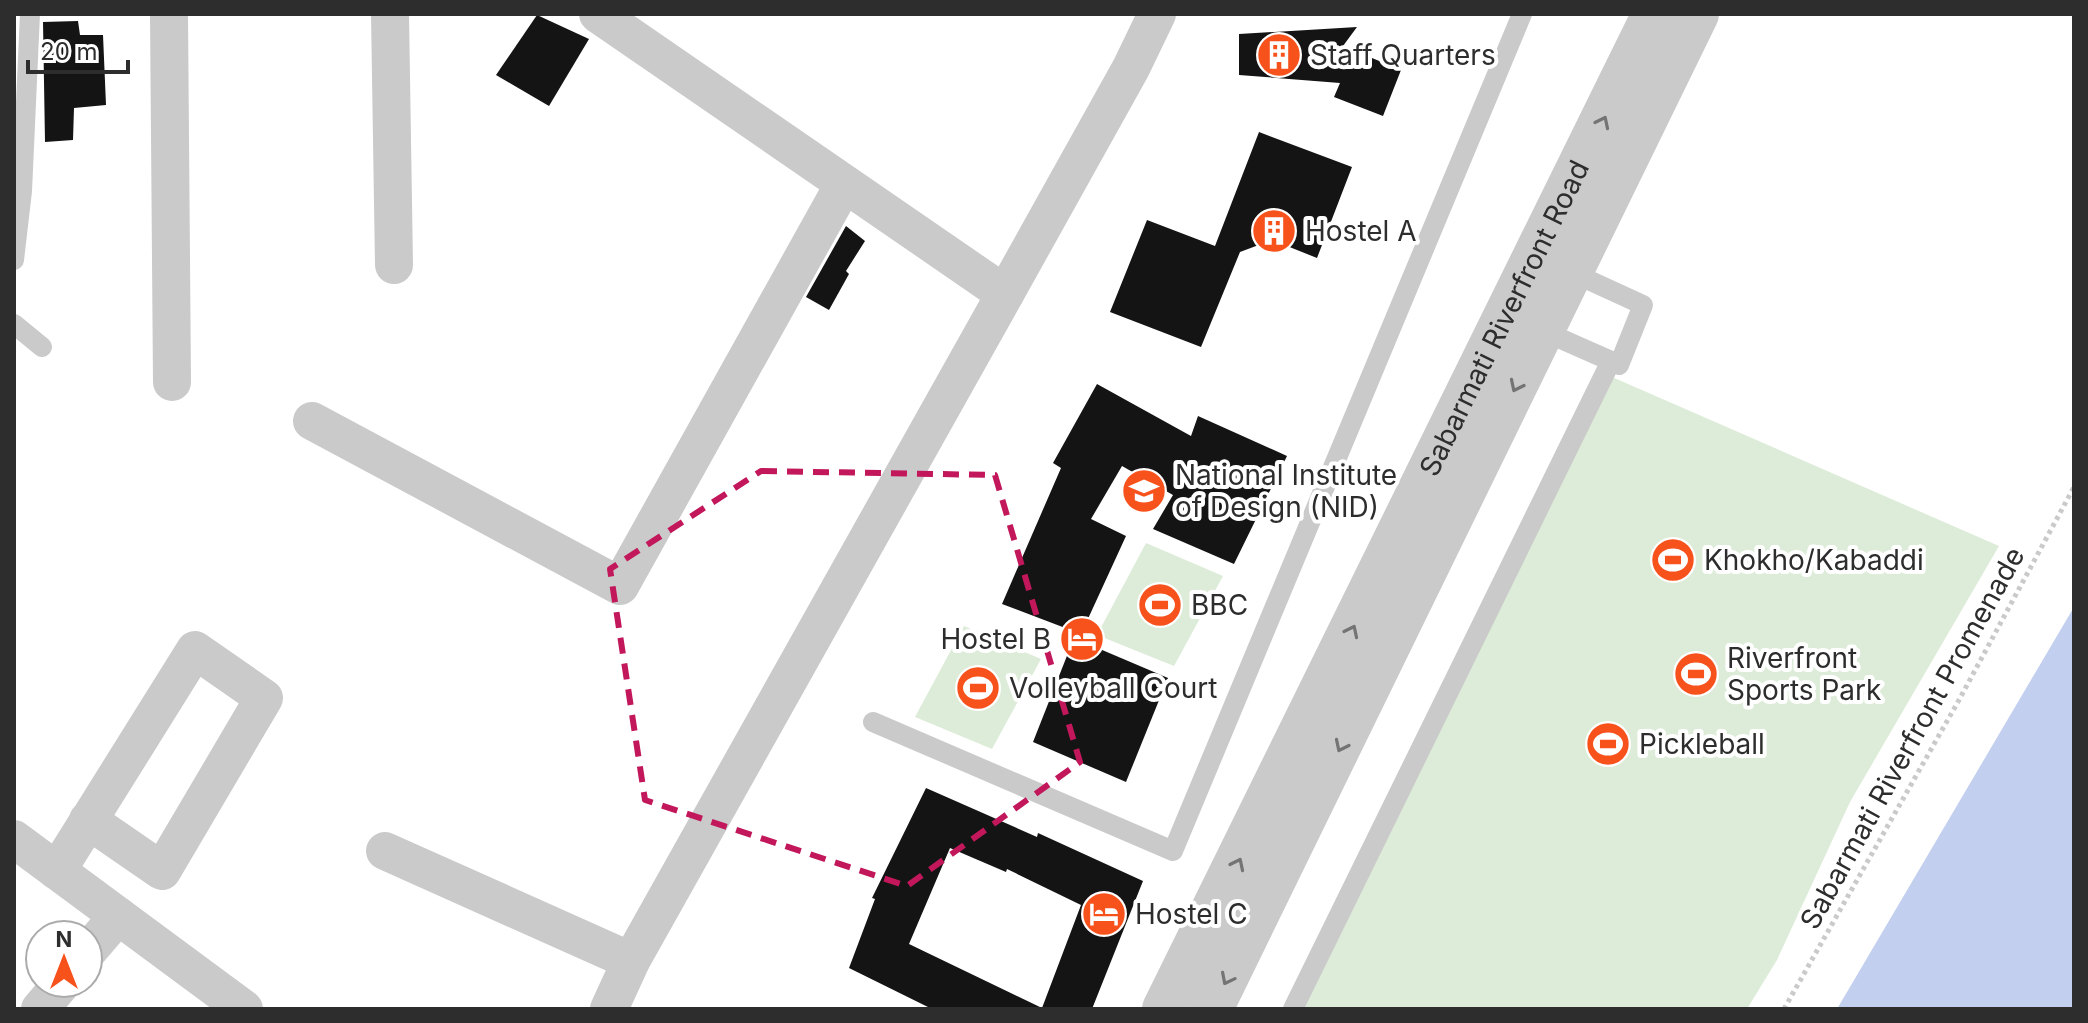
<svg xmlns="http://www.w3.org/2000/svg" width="2088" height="1023" font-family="Inter,sans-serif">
	<rect width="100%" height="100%" fill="#fff"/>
	<g fill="#ddecd8">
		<path d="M1612,377L1999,546L1850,802L1777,960L1747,1009H1304Z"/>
		<path d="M1146,543L1223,576L1174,666L1097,635Z"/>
		<path d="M964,626L1041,659L992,749L915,717Z"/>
	</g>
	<path fill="#c2cfee" d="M2074,607V1009H1837Z"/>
	<g fill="#141414" fill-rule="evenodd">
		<path d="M537,15L589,39L549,106L496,75Z"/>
		<path d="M78,21L80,35H103L106,105L74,108L73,140L45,142L43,22Z"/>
		<path d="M1357,27L1343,46L1401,70L1383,116L1334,97L1340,83L1239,75V34Z"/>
		<path d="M1259,132L1352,167L1317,258L1272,240L1240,252L1201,347L1110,312L1147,220L1215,246Z"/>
		<path d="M846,226L865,241L846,271L849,274L829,310L806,297Z"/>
		<path d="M1097,384L1191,436L1198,416L1287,456L1234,564L1153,529L1173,495L1122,466L1091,519L1126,536L1081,634L1002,604L1061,468L1053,463Z"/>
		<path d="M1074,638L1168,678L1126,782L1033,742Z"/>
		<path d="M926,788L1037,837L1038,833L1143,881L1092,1009H932L849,968L875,899L872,898ZM950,848L1006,872L1007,869L1081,905L1042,1008L909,944Z"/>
	</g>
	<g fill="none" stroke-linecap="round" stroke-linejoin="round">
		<path stroke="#cacaca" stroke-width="5" stroke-dasharray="4 4" stroke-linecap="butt" d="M1784,1009L1959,700L2074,487"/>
		<g stroke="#cacaca" stroke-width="20">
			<path d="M14,260L22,191L30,14"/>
			<path d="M1571,272L1643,305L1619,365L1611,361"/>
			<path d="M14,324L42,347"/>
			<path d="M873,722L1173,851L1522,14"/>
			<path d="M1293,1009L1611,361L1543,331"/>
		</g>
		<g stroke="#cacaca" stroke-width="38">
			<path d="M169,14L172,382"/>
			<path d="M390,14L394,265"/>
			<path d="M598,14L1005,294L631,961L609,1009"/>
			<path d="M1005,294L1131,68L1157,14"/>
			<path d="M312,421L620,586L844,184"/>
			<path d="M14,839L244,1009"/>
			<path d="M385,851L631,961"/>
			<path d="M57,871L195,650L264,698L162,871L88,820"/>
			<path d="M88,951L118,916"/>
			<path d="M40,1009L62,983"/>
		</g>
		<g stroke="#cacaca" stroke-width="44">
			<path id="s1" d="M1164,1009L1654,14"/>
			<path d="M1211,1009L1697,14"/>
		</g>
	</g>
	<defs><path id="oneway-chevron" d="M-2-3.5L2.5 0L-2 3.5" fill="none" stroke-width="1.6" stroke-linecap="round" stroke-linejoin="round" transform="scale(2)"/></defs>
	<g stroke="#747474">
		<use href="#oneway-chevron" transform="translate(1603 122) rotate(-64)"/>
		<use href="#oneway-chevron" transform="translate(1516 386) rotate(116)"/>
		<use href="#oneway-chevron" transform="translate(1352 631) rotate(-64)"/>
		<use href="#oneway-chevron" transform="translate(1341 746) rotate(116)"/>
		<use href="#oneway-chevron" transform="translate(1238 864) rotate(-64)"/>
		<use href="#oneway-chevron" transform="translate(1227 979) rotate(117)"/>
	</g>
	<path fill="none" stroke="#c2185b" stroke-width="6" stroke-dasharray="16 10" stroke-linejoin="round" d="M761,471L995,475L1080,762L907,886L645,800L610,569Z"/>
	<defs>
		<g id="building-disc" transform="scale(2.3)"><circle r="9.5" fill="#f7511c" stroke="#fff"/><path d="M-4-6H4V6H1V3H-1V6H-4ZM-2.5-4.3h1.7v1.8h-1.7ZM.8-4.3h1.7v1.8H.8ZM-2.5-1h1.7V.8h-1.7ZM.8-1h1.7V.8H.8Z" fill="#fff"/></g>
		<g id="university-disc" transform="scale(2.3)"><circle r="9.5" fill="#f7511c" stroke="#fff"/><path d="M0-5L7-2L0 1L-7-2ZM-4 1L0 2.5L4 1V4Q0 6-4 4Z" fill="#fff"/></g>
		<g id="stadium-disc" transform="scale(2.3)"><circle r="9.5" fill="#f7511c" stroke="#fff"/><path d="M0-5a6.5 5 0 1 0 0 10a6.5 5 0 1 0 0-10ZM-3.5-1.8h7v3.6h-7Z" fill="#fff"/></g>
		<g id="hotel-disc" transform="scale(2.3)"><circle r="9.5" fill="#f7511c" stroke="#fff"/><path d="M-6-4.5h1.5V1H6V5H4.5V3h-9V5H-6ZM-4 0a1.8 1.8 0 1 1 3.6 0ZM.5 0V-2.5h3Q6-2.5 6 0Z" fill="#fff"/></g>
	</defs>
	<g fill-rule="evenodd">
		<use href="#building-disc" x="1279" y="55"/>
		<use href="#building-disc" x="1274" y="231"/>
		<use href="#university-disc" x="1144" y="491"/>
		<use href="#stadium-disc" x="1673" y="560"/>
		<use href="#stadium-disc" x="1160" y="605"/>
		<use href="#hotel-disc" x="1082" y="639"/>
		<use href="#stadium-disc" x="1696" y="674"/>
		<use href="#stadium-disc" x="978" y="688"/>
		<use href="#stadium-disc" x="1608" y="744"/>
		<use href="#hotel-disc" x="1104" y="914"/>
	</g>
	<g text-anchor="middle" stroke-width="8" stroke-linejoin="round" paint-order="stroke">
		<g font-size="28" fill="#2d2d2d" stroke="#fff" text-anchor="start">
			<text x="1310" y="65">Staff Quarters</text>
			<text x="1305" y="241">Hostel A</text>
			<text x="1175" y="485">National Institute<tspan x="1175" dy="32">of Design (NID)</tspan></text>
			<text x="1704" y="570">Khokho/Kabaddi</text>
			<text x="1191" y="615">BBC</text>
			<text x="1051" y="649" text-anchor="end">Hostel B</text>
			<text x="1727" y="668">Riverfront<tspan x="1727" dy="32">Sports Park</tspan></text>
			<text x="1009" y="698">Volleyball Court</text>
			<text x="1639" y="754">Pickleball</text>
			<text x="1135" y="924">Hostel C</text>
		</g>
		<g font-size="28" fill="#2d2d2d" stroke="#fff">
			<text dy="10" stroke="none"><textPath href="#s1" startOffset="770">Sabarmati Riverfront Road</textPath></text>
			<text transform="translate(1912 738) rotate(-61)" y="10">Sabarmati Riverfront Promenade</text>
		</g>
	</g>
	<rect width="2088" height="1023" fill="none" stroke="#2d2d2d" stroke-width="32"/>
	<g transform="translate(64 959)"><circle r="38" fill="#ffffff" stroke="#ababab" stroke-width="2"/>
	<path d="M0-6L14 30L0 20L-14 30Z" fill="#f7511c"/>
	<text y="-12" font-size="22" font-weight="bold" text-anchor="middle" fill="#2d2d2d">N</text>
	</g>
	<path d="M28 60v12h100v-12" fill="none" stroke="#2d2d2d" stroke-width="4"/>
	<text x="40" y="60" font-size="24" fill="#2d2d2d" stroke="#ffffff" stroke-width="6" paint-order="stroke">20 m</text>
</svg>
